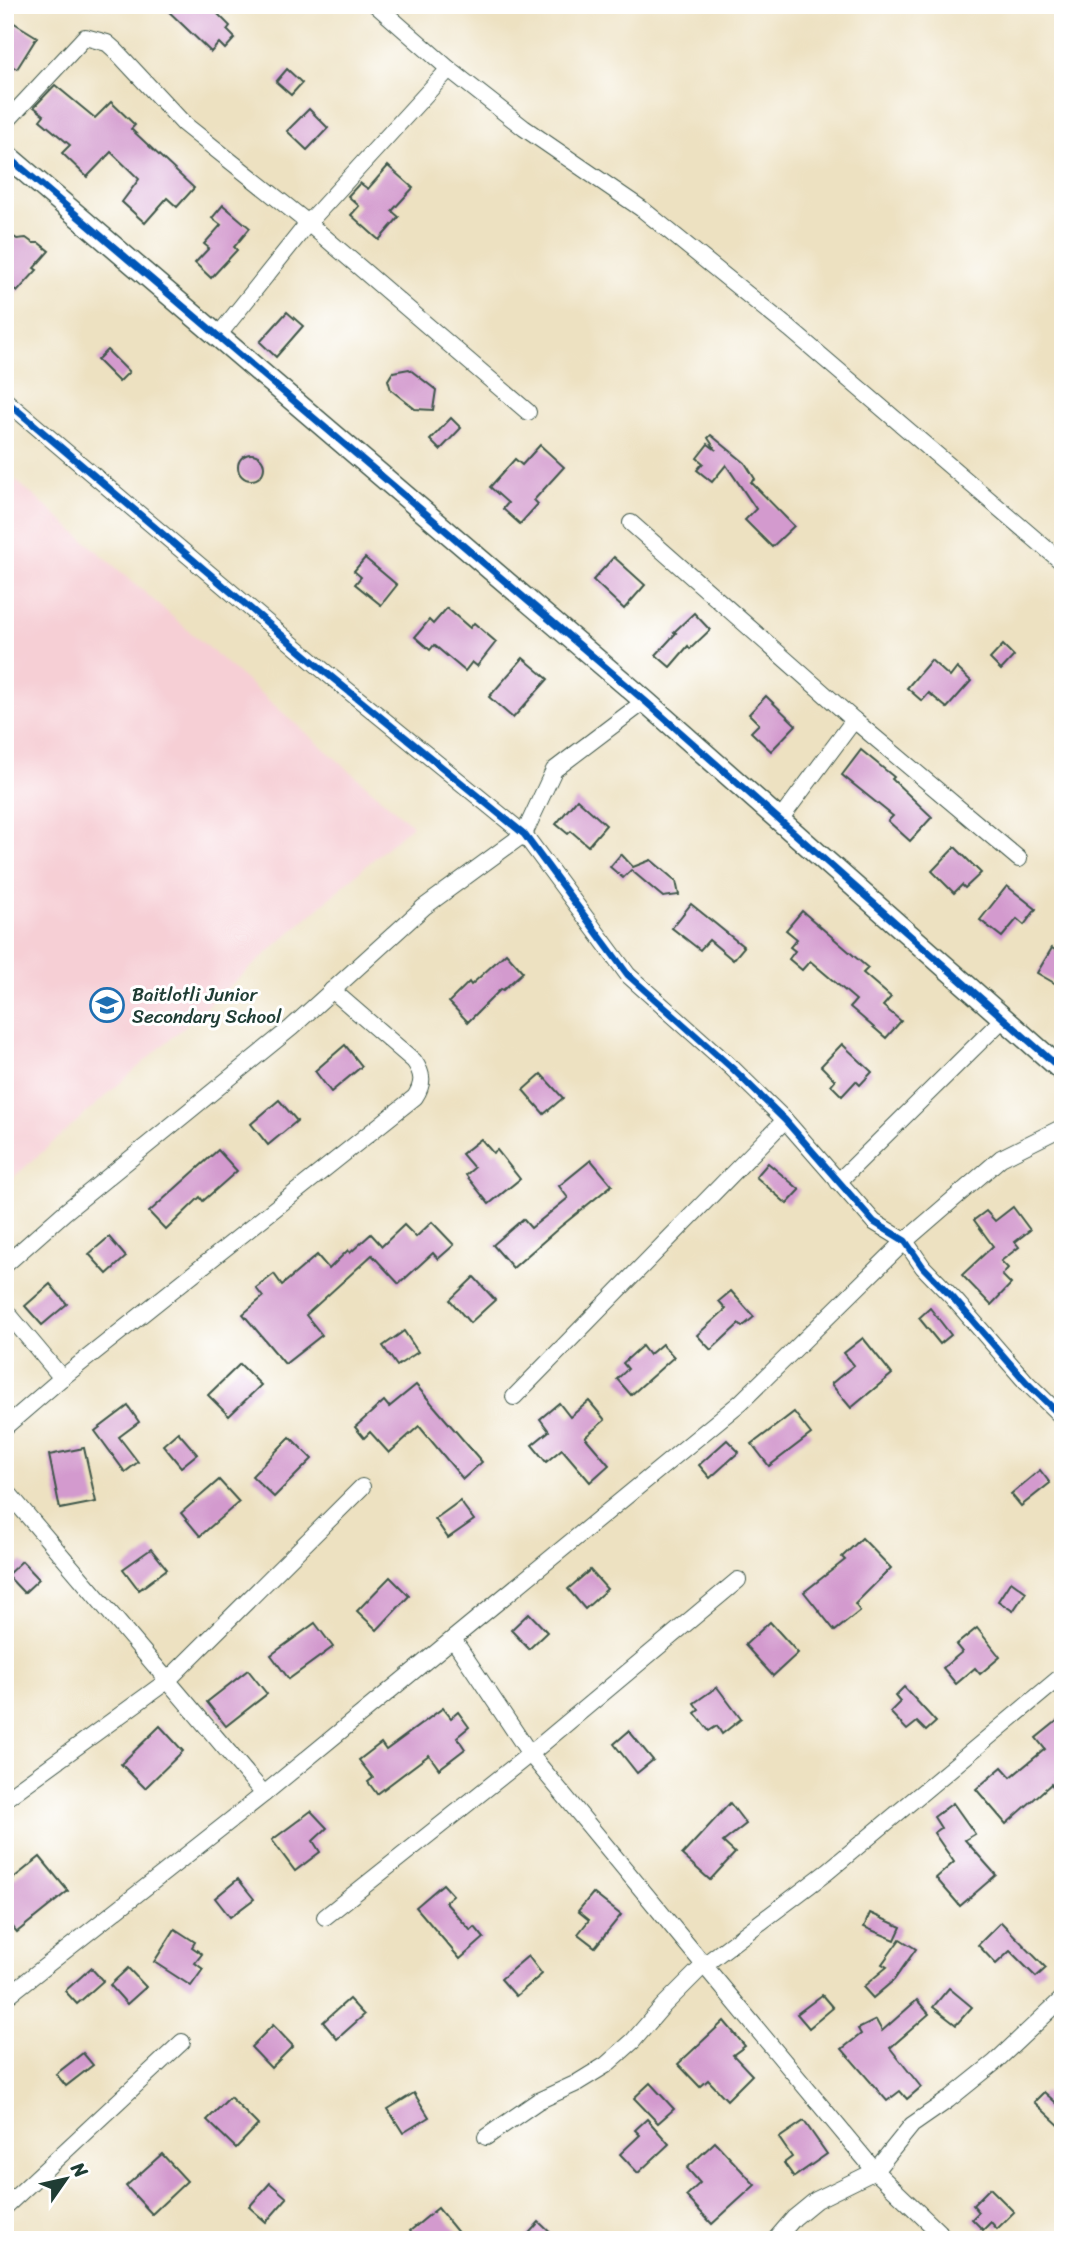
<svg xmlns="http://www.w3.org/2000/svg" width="1068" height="2245" font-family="Sriracha,sans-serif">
	<rect width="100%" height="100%" fill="#fff"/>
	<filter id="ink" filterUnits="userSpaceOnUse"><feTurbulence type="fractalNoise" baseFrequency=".0143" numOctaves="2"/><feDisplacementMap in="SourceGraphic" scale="14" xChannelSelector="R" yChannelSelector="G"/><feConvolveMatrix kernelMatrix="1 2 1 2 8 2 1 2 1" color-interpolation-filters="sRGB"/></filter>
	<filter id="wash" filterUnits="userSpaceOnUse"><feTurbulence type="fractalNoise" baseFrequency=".00686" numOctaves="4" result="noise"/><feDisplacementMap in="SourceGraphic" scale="28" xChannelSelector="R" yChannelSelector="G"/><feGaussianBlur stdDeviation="1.57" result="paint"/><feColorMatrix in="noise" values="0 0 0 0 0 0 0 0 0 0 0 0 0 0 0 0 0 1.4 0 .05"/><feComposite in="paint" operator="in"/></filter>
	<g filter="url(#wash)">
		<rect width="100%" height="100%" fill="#ede1c1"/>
		<path fill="#f6cfd5" d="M5,471L412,825L5,1185Z"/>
		<g id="blocks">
			<g fill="#d39ace">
				<path d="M162,5H209L230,26L227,30L235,38L225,49L219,43L211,52Z"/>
				<path d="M11,21L37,37L17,69L5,62V30Z"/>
				<path d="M287,69L302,83L291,95L276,82Z"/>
				<path d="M55,85L95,118L111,102L135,125L131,129L194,188L177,207L167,198L145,223L122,202L139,179L111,152L87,177L62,153L70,145L40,120L44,115L34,107Z"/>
				<path d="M309,109L328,128L307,150L287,131Z"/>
				<path d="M388,166L413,188L392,211L399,217L379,240L351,215L359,206L348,196L360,183L368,189Z"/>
				<path d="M223,205L250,228L234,247L237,250L211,278L195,263L209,248L204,244L221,225L212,218Z"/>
				<path d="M5,231L17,239L26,238L33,243H39L49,251L34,268L37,270L17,292L6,281L12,274L5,268Z"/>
				<path d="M287,312L303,326L276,357L260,342Z"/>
				<path d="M107,350L129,372L119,382L97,360Z"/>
				<path d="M409,369L436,390L433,410L415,409L391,390L388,380L393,372Z"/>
				<path d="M451,418L461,428L440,450L430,440Z"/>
				<path d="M711,435L745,463L755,479L751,482L794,526L772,547L745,520L756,509L726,465L712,482L697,470L703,463L697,458L708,444L716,450L708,438Z"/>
				<path d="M540,445L564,467L534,500L538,504L520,524L503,509L508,503L490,487L515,459L522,465Z"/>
				<circle cx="251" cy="467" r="13"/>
				<path d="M614,557L645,585L624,609L593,580Z"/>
				<path d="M365,558L397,585L381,605L355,584L361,577L354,571Z"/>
				<path d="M447,608L470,628L474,623L496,642L477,666L472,662L465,671L434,645L430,650L415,637L429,620L433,624Z"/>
				<path d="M694,613L710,630L690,649L688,646L670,667L656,655L676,633L674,632Z"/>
				<path d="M1003,645L1014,656L1001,670L990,659Z"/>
				<path d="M523,658L548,679L513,718L489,697Z"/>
				<path d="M931,660L950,677L957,668L971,681L947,708L929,693L922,701L907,688Z"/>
				<path d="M766,696L796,725L771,751L751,732L759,724L749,714Z"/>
				<path d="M861,750L894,777L892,779L932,817L910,841L888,821L893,816L842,775Z"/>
				<path d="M577,799L606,825L588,846L571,831L568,834L556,824Z"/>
				<path d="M955,847L981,873L965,888L962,885L954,893L932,871Z"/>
				<path d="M621,854L633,867L651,860L676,881L679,895L663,897L631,870L623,878L610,867Z"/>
				<path d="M1007,886L1036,909L1024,925L1017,919L1002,937L980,920Z"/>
				<path d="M691,904L744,947L733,960L709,940L700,950L672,928Z"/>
				<path d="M802,911L868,968L863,973L891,997L883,1006L901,1021L886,1038L850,1007L856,1000L810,961L802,970L789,959L795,951L790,947L797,939L786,930Z"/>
				<path d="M1052,948L1063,955V973L1056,984L1037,973Z"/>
				<path d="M506,953L523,972L503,990L501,989L468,1022L449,1002L469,982L471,985Z"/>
				<path d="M842,1044L872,1072L860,1085L856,1081L842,1096L831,1085L835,1080L821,1066Z"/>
				<path d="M345,1045L362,1066L331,1092L315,1071Z"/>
				<path d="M541,1074L563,1098L544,1114L523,1090Z"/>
				<path d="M279,1100L297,1121L268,1145L251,1124Z"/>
				<path d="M481,1139L493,1153L497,1150L520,1179L489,1204L466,1175L474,1168L462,1154Z"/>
				<path d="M218,1150L237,1171L203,1201L200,1197L166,1230L149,1212Z"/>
				<path d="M591,1160L612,1185L560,1227L513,1268L493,1245L523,1219L531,1228L568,1198L559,1186Z"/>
				<path d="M768,1163L800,1190L787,1204L756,1177Z"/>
				<path d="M1013,1207L1030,1230L1015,1242L1019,1247L1001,1261L1008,1268L1002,1275L1011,1284L991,1305L962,1275L993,1246L974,1220L986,1211L995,1221Z"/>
				<path d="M432,1222L454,1245L438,1259L433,1253L399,1284L372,1255L306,1315L322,1335L285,1364L243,1314L263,1297L256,1288L274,1274L282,1285L317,1255L329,1269L348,1250L350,1253L371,1234L382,1246L404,1225L416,1237Z"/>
				<path d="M109,1237L126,1257L107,1274L89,1254Z"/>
				<path d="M474,1277L495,1300L470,1323L450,1300Z"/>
				<path d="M50,1284L67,1304L42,1325L25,1306Z"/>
				<path d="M731,1291L754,1317L742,1327L739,1324L711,1350L697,1335L726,1309L719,1301Z"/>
				<path d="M930,1308L951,1335L940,1344L919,1318Z"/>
				<path d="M404,1331L418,1352L397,1366L383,1346Z"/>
				<path d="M863,1338L892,1374L851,1408L831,1384L854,1365L844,1353Z"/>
				<path d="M662,1344L674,1357L631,1395L617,1379L628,1369L623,1363L642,1346L649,1355Z"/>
				<path d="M240,1364L261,1385L229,1416L208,1395Z"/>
				<path d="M416,1385L482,1462L463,1479L419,1426L389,1453L370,1432L364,1438L355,1427L384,1401L389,1407Z"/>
				<path d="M589,1401L605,1420L585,1437L609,1465L590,1482L562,1449L546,1462L532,1445L549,1431L540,1419L559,1403L570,1417Z"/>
				<path d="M128,1406L139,1422L119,1437L138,1462L125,1472L95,1431Z"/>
				<path d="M794,1412L811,1434L769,1466L752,1444Z"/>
				<path d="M178,1432L197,1454L181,1467L163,1445Z"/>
				<path d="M290,1437L312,1459L274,1497L252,1476Z"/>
				<path d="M727,1440L739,1452L710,1478L699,1465Z"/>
				<path d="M84,1448L96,1502L60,1509L49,1455Z"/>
				<path d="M1040,1470L1050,1483L1021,1506L1011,1494Z"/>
				<path d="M219,1480L239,1502L200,1536L181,1513Z"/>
				<path d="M460,1501L474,1520L448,1538L435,1519Z"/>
				<path d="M862,1538L891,1568L855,1604L860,1611L835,1631L804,1592L845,1560L842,1557Z"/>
				<path d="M151,1549L167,1569L139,1590L123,1569Z"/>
				<path d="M22,1561L39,1579L24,1593L7,1575Z"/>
				<path d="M590,1570L607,1589L585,1609L568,1589Z"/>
				<path d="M390,1577L409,1596L377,1630L357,1611Z"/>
				<path d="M1011,1581L1026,1592L1013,1611L998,1601Z"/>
				<path d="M529,1613L547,1632L529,1649L511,1630Z"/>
				<path d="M770,1622L798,1653L773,1676L745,1645Z"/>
				<path d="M315,1623L333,1647L289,1679L271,1655Z"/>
				<path d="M977,1628L1000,1657L980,1674L975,1668L956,1684L943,1668L962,1652L956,1645Z"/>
				<path d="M248,1670L267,1694L226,1726L207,1702Z"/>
				<path d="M717,1687L741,1719L722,1734L717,1726L709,1731L695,1713L699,1710L694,1703Z"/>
				<path d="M904,1687L936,1722L926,1731L917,1722L907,1730L890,1712L900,1702L895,1696Z"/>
				<path d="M443,1708L451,1718L458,1712L469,1727L457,1737L465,1749L439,1769L429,1755L377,1794L368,1782L373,1778L359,1760L381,1743L386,1750Z"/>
				<path d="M1063,1716V1799L1051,1784L1006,1824L976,1789L1002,1767L1011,1777L1045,1749L1036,1738Z"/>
				<path d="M160,1726L183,1751L145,1788L121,1764Z"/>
				<path d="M629,1731L653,1760L637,1773L614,1744Z"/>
				<path d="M730,1803L746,1824L723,1842L735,1853L710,1880L682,1855Z"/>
				<path d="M953,1803L975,1834L965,1840L996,1875L960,1906L936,1878L954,1862L934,1833L941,1828L934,1817Z"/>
				<path d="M311,1811L327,1828L313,1841L320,1852L295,1871L272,1840Z"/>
				<path d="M40,1857L68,1891L17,1932L5,1918V1885Z"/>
				<path d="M238,1879L254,1899L230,1917L215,1898Z"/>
				<path d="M443,1884L453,1895L445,1902L471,1931L475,1927L484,1938L460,1959L416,1907Z"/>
				<path d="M593,1893L621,1915L595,1947L578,1934L589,1920L578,1911Z"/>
				<path d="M870,1913L901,1927L895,1940L864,1927Z"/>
				<path d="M1001,1922L1046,1968L1036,1977L1010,1951L996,1964L978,1945Z"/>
				<path d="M175,1929L195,1942L192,1947L202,1954L195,1963L203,1969L191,1986L154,1962Z"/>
				<path d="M900,1939L916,1949L894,1980L873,1998L863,1987L887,1967L882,1964Z"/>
				<path d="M528,1956L542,1974L516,1996L501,1979Z"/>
				<path d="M91,1968L103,1981L77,2004L65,1991Z"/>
				<path d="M128,1968L146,1987L127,2004L110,1985Z"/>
				<path d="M949,1988L972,2007L956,2025L933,2007Z"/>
				<path d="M822,1995L833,2008L809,2028L797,2014Z"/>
				<path d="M349,1999L364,2015L337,2039L323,2022Z"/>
				<path d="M917,2000L929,2014L890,2048L921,2087L907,2099L900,2091L887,2101L842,2049L861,2034L858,2029L876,2020L882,2031Z"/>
				<path d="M724,2021L745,2046L733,2055L752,2075L727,2100L708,2080L700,2087L678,2064Z"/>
				<path d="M273,2025L293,2046L271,2068L251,2047Z"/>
				<path d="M83,2053L93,2065L66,2086L56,2074Z"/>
				<path d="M650,2083L674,2109L658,2123L634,2098Z"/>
				<path d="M1044,2092L1063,2109V2129L1034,2102Z"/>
				<path d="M414,2093L429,2117L403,2133L388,2109Z"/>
				<path d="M230,2097L258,2125L236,2148L207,2120Z"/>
				<path d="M647,2119L669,2144L638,2173L620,2154L640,2135L635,2130Z"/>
				<path d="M804,2121L827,2154L794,2177L784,2163L792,2157L779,2138Z"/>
				<path d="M715,2142L755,2185L712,2224L686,2196L700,2183L687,2168Z"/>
				<path d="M162,2154L187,2181L152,2214L126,2186Z"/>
				<path d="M270,2183L287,2198L266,2222L249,2207Z"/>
				<path d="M990,2188L1014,2212L997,2229L991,2222L983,2230L972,2219L979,2212L973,2205Z"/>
				<path d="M438,2208L464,2240H417L410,2231Z"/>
				<path d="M539,2222L558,2240H523Z"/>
			</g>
		</g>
	</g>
	<g filter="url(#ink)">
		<use href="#blocks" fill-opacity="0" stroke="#3e5649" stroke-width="2"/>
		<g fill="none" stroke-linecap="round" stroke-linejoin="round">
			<g stroke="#3e5649" stroke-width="18">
				<g id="street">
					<path d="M376,5L449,69L524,128L642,209L790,329L1063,563"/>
					<path d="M5,123L85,37L107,43L115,50L184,124L308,223L528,412"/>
					<path d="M217,337L308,223L449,69"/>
					<path d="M5,400L324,671L524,834L628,975L732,1068L785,1120L874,1222L905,1241L923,1267L954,1299L1026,1382L1063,1418"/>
					<path d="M631,523L854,720L1019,859"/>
					<path d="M779,821L854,720"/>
					<path d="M838,1182L1004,1018"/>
					<path d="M5,1265L65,1212L291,1028L424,907L524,834L554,770L645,701"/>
					<path d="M5,1310L62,1378L415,1097C424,1083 423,1074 414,1061L332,990"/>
					<path d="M514,1397L785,1120"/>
					<path d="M5,1427L62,1378"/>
					<path d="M5,1489L264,1794"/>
					<path d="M453,1639L530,1754L704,1965L875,2171L947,2240"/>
					<path d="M5,1799L167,1681L362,1487"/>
					<path d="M325,1917L530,1754L738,1580"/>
					<path d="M5,1998L264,1794L741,1402L905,1241L1001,1158L1063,1127"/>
					<path d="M486,2137L538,2101L575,2084L606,2065L633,2041L663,2006L704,1965L827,1872L1063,1675"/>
					<path d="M5,2207L182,2042"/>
					<path d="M775,2240L794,2218L816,2200L875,2171L912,2125L948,2100L994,2063L1063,1998"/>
				</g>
			</g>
			<g stroke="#3e5649" stroke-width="24">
				<path id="secondary" d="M5,154L645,701L1063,1071"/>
			</g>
			<use href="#street" stroke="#fff" stroke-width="16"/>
			<use href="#secondary" stroke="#fff" stroke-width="21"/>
			<g stroke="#fff" stroke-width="11">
				<g id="cycleway">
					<path d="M5,154L645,701L1063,1071"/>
					<path d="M5,400L324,671L524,834L628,975L732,1068L785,1120L874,1222L905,1241L923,1267L954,1299L1026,1382L1063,1418"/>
				</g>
			</g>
			<use href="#cycleway" stroke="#0057b8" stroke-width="7"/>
		</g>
	</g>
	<defs>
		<g id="school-ring" transform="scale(1.75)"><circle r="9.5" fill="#fff" stroke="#1f6fb2" stroke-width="1.5"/><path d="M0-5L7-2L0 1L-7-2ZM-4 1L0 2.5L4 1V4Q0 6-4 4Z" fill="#1f6fb2"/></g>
	</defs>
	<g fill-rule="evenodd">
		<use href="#school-ring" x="107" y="1005"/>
	</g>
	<g text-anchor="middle" stroke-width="6" stroke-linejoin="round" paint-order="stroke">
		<g font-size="19" fill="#1f3d34" stroke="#fff" text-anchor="start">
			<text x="132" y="1001">Baitlotli Junior<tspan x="132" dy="22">Secondary School</tspan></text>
		</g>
	</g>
	<rect width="1068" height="2245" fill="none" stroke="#fff" stroke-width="28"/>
	<g transform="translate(66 2179) rotate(56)" stroke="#ffffff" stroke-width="5" paint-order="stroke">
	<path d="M0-5L12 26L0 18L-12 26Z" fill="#1f3d34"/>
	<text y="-10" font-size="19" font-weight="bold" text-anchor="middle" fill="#1f3d34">N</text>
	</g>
</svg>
